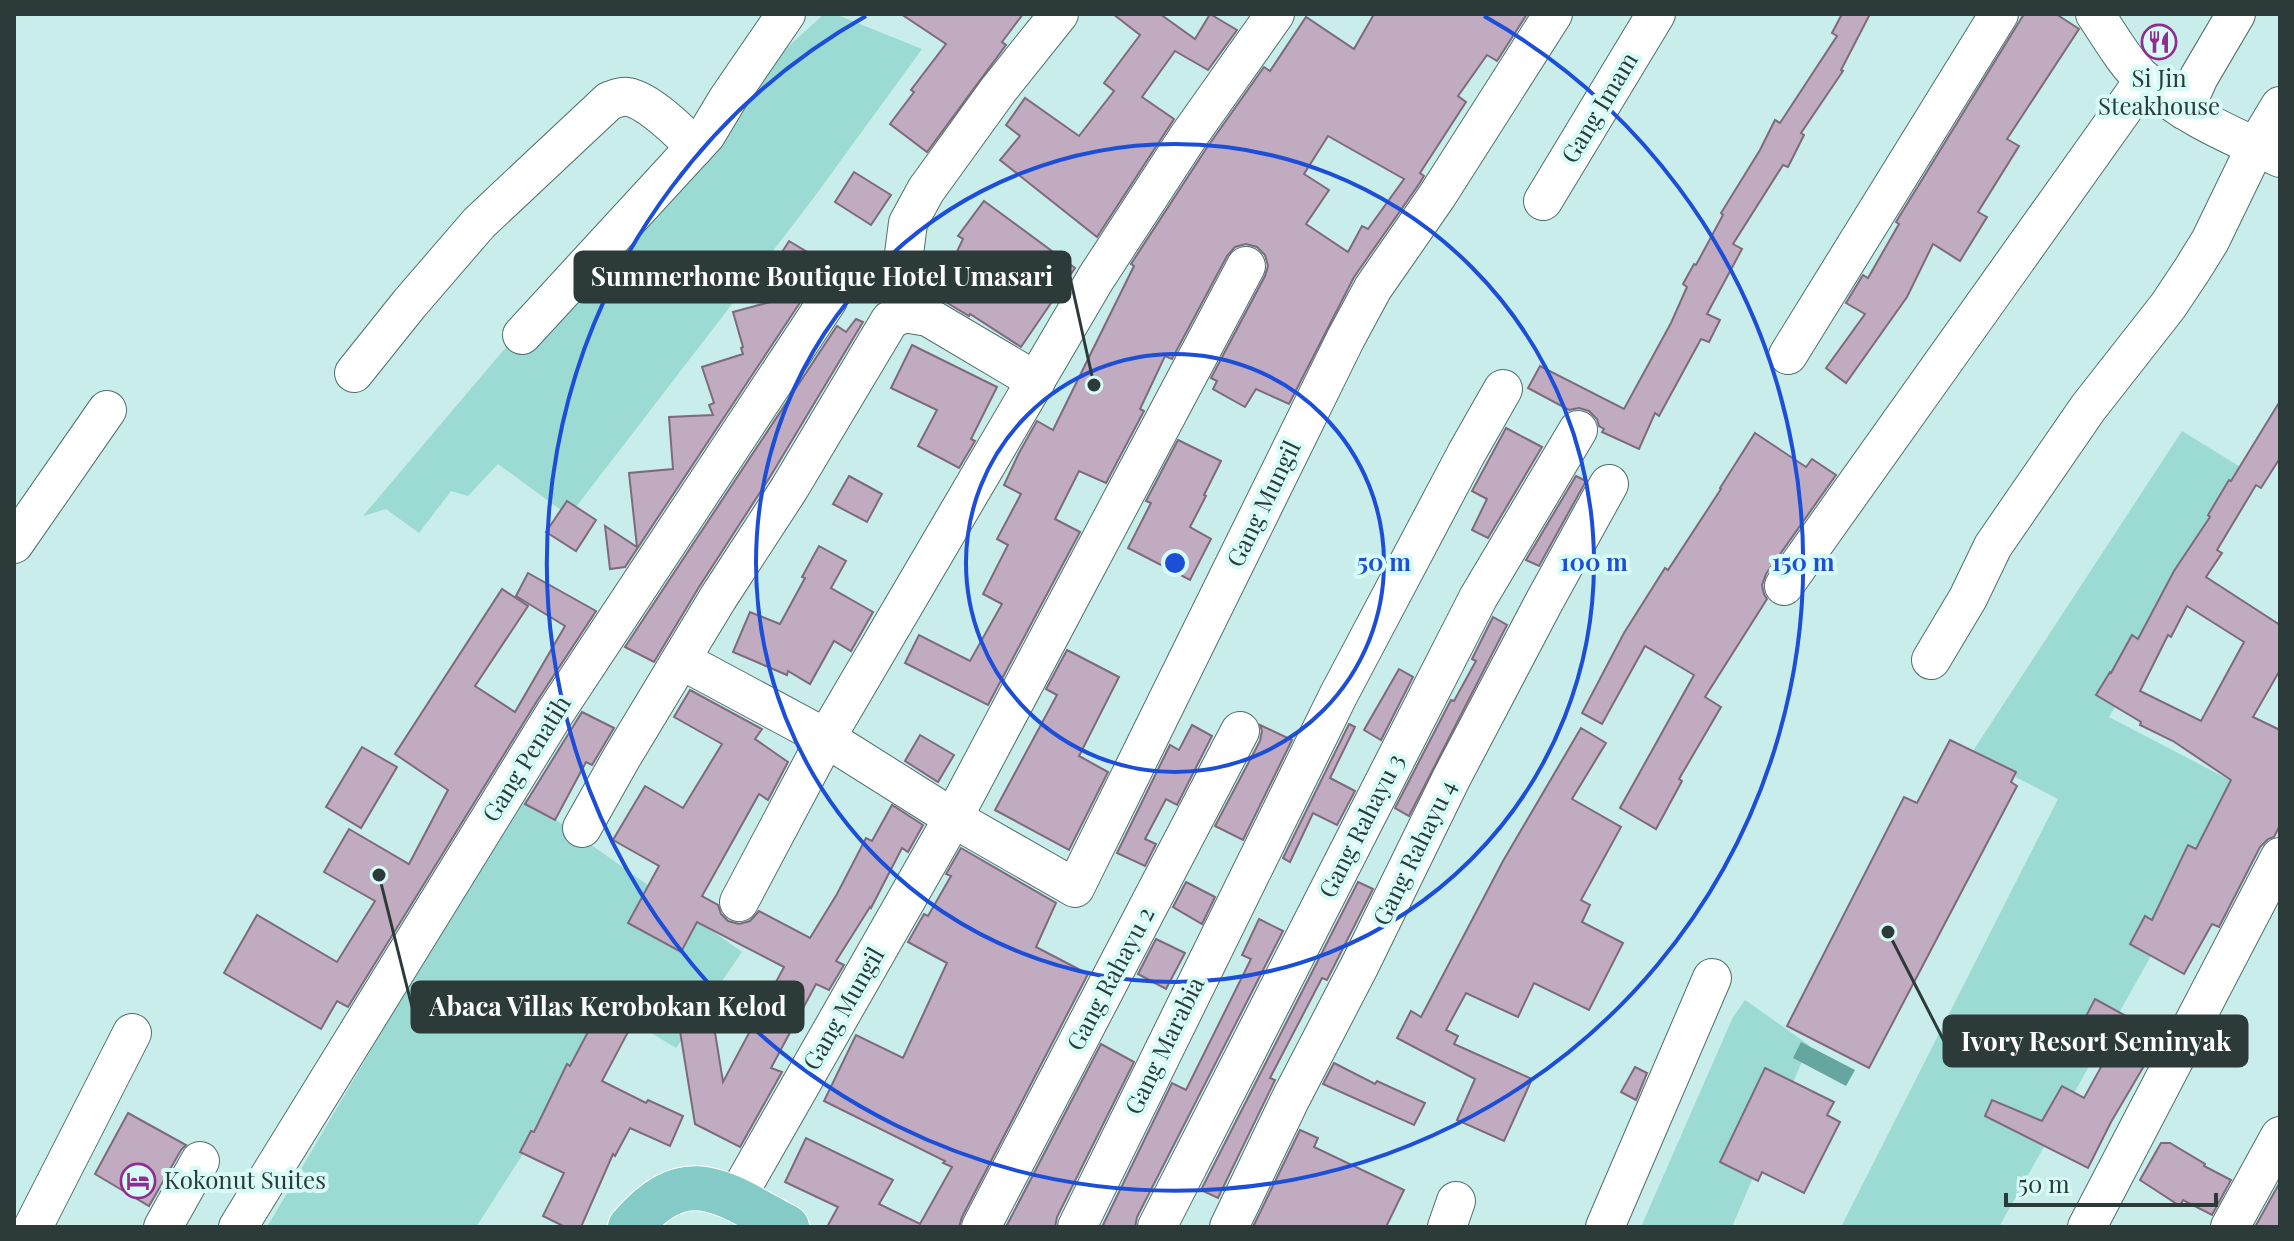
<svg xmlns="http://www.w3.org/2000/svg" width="2294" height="1241" font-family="'Playfair Display',serif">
	<rect width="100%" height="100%" fill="#c9edea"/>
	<g fill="#9cdad4">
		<path d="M824,14H835L922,49L812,200L569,516L498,464L468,496L451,491L419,533L386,509L363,516L667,157Z"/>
		<path d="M2182,431L2255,476L2109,717L2245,788L1999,1227H1841L2058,799L1971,754Z"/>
		<path d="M521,795L742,952L676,1048L615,1011L476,1227H267Z"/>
		<path d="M1745,1000L1809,1045L1732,1227H1641L1733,1017Z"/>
	</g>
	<path fill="#66a6a0" d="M1801,1042L1855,1070L1846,1086L1793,1058Z"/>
	<g fill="#c1abc0" stroke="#7e6a7d" stroke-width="2" fill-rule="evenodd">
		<path d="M901,14H1023L1002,42L1006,45L927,152L890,124L914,92L911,90L946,44Z"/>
		<path d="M1113,14H1160L1195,39L1210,14L1237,30L1208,70L1175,51L1142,97L1174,119L1097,237L1000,160L1020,136L1006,125L1025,98L1079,136L1114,91L1104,83L1140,35Z"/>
		<path d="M1374,14H1527L1497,61L1487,55L1458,96L1466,102L1420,173L1424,176L1419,184L1354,277L1289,404L1256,389L1245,407L1213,389L1217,381L1211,378L1265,276L1268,266L1265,255L1257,247L1246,244L1235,247L1227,256L1172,359L1165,356L1140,409L1144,411L1106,483L1079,471L1055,519L1080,532L988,705L905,663L919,635L970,661L1002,604L983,594L1008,545L997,539L1021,494L1004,485L1019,453L1037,421L1053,430L1134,266L1131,264L1206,149L1264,67L1270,71L1306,17L1354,49ZM1328,136L1404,179L1368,229L1362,226L1348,252L1306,224L1329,190L1304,174Z"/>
		<path d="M1842,14H1870L1841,70L1843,71L1801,133L1804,135L1788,167L1783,165L1733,244L1742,249L1707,314L1720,320L1709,342L1701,339L1659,416L1655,413L1639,449L1602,432L1604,429L1599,426L1597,419L1589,411L1579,408L1569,410L1528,388L1540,366L1624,409L1671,323L1687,287L1683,284L1694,264L1696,265L1723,215L1721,213L1760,150L1775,120L1780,123L1837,36L1832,33Z"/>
		<path d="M2024,14H2056L2079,29L2007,139L2019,146L1978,212L1987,217L1960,261L1933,244L1907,297L1846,383L1826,368L1865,314L1846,303L1863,275L1868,278L1899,224L1896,222Z"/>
		<path d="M854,172L891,195L871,225L835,202Z"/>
		<path d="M984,201L1075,268L1021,347L970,314L969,316L944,301L949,292L940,287L963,239L958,236Z"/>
		<path d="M789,241L819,259L820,257L843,270L836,280L829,278L819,280L807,292L771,270Z"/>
		<path d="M807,292L625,567L610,569L605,526L637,547L629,473L673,469L669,417L713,415L709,405L714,403L702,367L743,354L741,348L743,347L733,312Z"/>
		<path d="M856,319L863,322L770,477L699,587L654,662L625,647L837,326L846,332Z"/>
		<path d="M912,345L997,387L971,439L975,441L959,468L918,446L937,410L891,388Z"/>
		<path d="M2280,401V458L2261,488L2256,485L2217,550L2222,553L2206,577L2280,625V670L2253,717L2280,730V825L2274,837L2268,839L2260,847L2219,927L2212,924L2184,974L2130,944L2145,916L2152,920L2188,845L2196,849L2231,780L2173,741L2140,725L2141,722L2096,695L2110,672L2111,673L2132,635L2138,639L2174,571L2210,517L2208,515L2229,480L2231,481ZM2187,606L2244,642L2201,721L2140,691L2168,635L2171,637Z"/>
		<path d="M1506,428L1542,447L1488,538L1472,530L1487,499L1472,491Z"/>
		<path d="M1755,433L1806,467L1812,459L1836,475L1766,574L1762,585L1764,594L1767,599L1705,697L1721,707L1679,779L1682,781L1656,829L1620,808L1694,675L1645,646L1602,724L1582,713L1624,633L1665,568L1668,570L1721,489L1720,488Z"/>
		<path d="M1178,440L1221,461L1204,495L1206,496L1190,527L1211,539L1190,580L1128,548L1151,503L1146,501Z"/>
		<path d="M849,476L882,494L867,522L833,504Z"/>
		<path d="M1576,476L1586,481L1539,566L1526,560Z"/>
		<path d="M567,501L596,520L576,551L546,532Z"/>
		<path d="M819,546L846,561L831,588L873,612L851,651L834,641L810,684L788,671L787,675L733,652L750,612L780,624L805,578L802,577Z"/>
		<path d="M528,573L596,611L537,701L348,1007L337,1001L321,1029L224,973L257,915L337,962L375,901L324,872L349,829L409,864L448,790L395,754L502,589L528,606L475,686L515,712L565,626L516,596Z"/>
		<path d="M1493,617L1507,625L1409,816L1395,808L1451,700L1454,701L1476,661L1472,659Z"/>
		<path d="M1067,650L1119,677L1079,756L1108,772L1069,850L995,810L1057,695L1046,689Z"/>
		<path d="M1399,669L1413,677L1381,740L1364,730Z"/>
		<path d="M690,690L762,729L755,739L788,762L768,800L759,794L702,896L718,905L721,914L728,921L739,924L750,921L759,911L810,938L837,894L866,838L872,841L892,805L923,825L908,852L902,848L871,908L870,907L836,961L844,965L829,990L816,984L771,1068L782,1072L740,1147L695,1124L680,1031L714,1026L723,1082L784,967L697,922L681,952L628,923L659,866L613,840L645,786L683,808L722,744L674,717Z"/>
		<path d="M582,712L614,728L592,765L586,762L555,820L525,804Z"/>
		<path d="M1349,724L1355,727L1330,778L1355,791L1337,825L1313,813L1290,862L1283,858Z"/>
		<path d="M1192,725L1212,736L1177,805L1166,799L1145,839L1156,844L1145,866L1117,853L1170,745L1179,750Z"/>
		<path d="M1260,725L1292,740L1243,840L1215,826L1260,741L1262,731Z"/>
		<path d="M1581,728L1606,743L1572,799L1621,827L1581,900L1590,905L1582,922L1623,943L1589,1010L1534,983L1518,1017L1466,993L1446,1030L1458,1036L1454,1044L1532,1079L1504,1141L1457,1120L1475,1079L1397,1038L1411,1011L1421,1017L1503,861Z"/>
		<path d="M920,735L954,755L938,782L905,761Z"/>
		<path d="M1950,740L2016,772L2011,782L2017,786L1869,1068L1787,1026L1904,797L1917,803Z"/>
		<path d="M362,747L397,767L361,828L326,807Z"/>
		<path d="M961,848L1056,903L1036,947L1088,974L962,1217L959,1227H827L838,1207L785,1182L806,1138L893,1180L879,1204L920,1224L952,1167L943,1163L945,1161L824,1101L856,1035L903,1058L947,963L908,942L924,914L928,916L951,876L946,874Z"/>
		<path d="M1186,882L1215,897L1202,924L1173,907Z"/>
		<path d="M1358,882L1373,889L1327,980L1322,978L1270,1078L1275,1080L1218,1198L1201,1190Z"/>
		<path d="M1259,919L1283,931L1137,1217L1135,1227H1102L1172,1083L1186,1090L1251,959L1242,955Z"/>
		<path d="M1156,939L1185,953L1166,989L1138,974Z"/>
		<path d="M606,998L637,1015L602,1081L646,1103L648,1100L683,1116L670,1146L630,1128L615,1156L613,1154L581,1227H565L543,1216L564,1173L520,1152L531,1131L534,1132L567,1064L570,1066Z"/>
		<path d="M2095,999L2135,1021L2133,1024L2161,1037L2111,1122L2088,1168L1985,1116L1992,1100L2042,1121L2062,1086L2084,1098L2116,1040L2083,1022Z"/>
		<path d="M1101,1044L1134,1062L1057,1217L1055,1227H1006Z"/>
		<path d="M1334,1063L1375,1084L1377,1081L1425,1103L1414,1125L1323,1084Z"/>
		<path d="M1635,1067L1647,1073L1636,1100L1621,1092Z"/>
		<path d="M1765,1068L1834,1102L1827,1115L1840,1122L1804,1193L1762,1172L1758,1181L1720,1162Z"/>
		<path d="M128,1113L186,1145L181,1150L149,1206L95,1174Z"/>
		<path d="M1300,1130L1318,1138L1314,1147L1404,1190L1386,1227H1253Z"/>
		<path d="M2161,1143H2170L2205,1164L2204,1166L2231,1180L2212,1215L2183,1200L2180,1206L2140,1180Z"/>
		<path d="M2280,1182V1227H2255Z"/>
	</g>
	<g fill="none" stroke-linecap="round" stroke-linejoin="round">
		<g stroke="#4f6f6c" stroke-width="40">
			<g id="minor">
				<path d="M2095,14C2110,36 2124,62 2144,80C2182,115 2233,136 2280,158"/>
				<path d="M2184,110L2199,77L2236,14"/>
				<path d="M1543,201L1656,14"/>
				<path d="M904,313L901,277L908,223L926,190L999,89L1059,14"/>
				<path d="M522,335L706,135L727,100L786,14"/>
				<path d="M1788,355L1999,14"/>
				<path d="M354,373L410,303L479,223L609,101C615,99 621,96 628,97C647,100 682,132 694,148"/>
				<path d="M14,544L107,410"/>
				<path d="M1784,586L2144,80"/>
				<path d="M681,660L826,738L953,818L1075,888L1346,338L1373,288L1437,196L1553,14"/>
				<path d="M1931,660L1968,598L1993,546L2088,408L2168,306L2192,270L2210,241L2256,146L2280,106"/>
				<path d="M582,828L622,757L718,598L789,489L890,320L904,313L928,317L1036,381"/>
				<path d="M739,902L826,738L1096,278L1188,137L1275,14"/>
				<path d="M735,1200L953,818L1246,266"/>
				<path d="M33,1227L132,1033"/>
				<path d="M163,1227L200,1161"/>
				<path d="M238,1227L555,713L828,300"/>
				<path d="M981,1227L1240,731"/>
				<path d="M1077,1227L1338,696L1466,454L1503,389"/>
				<path d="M1157,1227L1478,598L1578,430"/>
				<path d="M1229,1227L1290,1100L1360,965L1452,777L1544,602L1609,484"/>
				<path d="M1447,1227L1456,1201"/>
				<path d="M1605,1227L1712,978"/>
				<path d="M2087,1227L2280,857"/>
				<path d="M2230,1227L2280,1136"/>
			</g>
		</g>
		<g stroke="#fff" stroke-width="46">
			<path id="major" d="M630,1227C687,1160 723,1193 787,1227"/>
		</g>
		<use href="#minor" stroke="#fff" stroke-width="38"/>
		<use href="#major" stroke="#84cbc7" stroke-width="44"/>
	</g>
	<g fill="none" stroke="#1d4ed8" stroke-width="4">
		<circle cx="1175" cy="563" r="209"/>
		<circle cx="1175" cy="563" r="419"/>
		<path d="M1484 16A628 628 0 1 1 866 16"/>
	</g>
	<defs>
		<g id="restaurant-ring" transform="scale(1.8)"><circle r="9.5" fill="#d7fbf7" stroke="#912c92" stroke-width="1.5"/><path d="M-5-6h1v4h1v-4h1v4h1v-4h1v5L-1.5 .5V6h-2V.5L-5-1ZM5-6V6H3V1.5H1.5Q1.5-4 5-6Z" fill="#912c92"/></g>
		<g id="hotel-ring" transform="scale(1.8)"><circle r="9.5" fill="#d7fbf7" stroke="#912c92" stroke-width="1.5"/><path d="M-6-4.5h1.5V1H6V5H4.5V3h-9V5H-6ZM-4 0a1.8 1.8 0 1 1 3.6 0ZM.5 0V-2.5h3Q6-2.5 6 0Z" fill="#912c92"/></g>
	</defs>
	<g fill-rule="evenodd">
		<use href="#restaurant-ring" x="2159" y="42"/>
		<use href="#hotel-ring" x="138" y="1181"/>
	</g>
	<g text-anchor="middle" stroke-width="8" stroke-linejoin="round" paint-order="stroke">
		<g font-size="24" fill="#2c3a39" stroke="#d7fbf7">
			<text x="2159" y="87">Si Jin<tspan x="2159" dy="28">Steakhouse</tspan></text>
			<text x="164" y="1189" text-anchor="start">Kokonut Suites</text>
		</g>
		<g font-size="24" fill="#2c3a39" stroke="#d7fbf7">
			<text transform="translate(1600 108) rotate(-59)" y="8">Gang Imam</text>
			<text transform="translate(1264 504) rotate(-64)" y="8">Gang Mungil</text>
			<text transform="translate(527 759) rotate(-58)" y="8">Gang Penatih</text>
			<text transform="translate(1362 826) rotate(-63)" y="8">Gang Rahayu 3</text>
			<text transform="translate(1415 853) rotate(-64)" y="8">Gang Rahayu 4</text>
			<text transform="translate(1111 979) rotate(-62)" y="8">Gang Rahayu 2</text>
			<text transform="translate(844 1009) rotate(-60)" y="8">Gang Mungil</text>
			<text transform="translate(1165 1046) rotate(-64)" y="8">Gang Marabia</text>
		</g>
	</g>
	<circle cx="1175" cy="563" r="12" fill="#1d4ed8" stroke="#d7fbf7" stroke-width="4"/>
	<g font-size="24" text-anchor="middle" font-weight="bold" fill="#1d4ed8" stroke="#d7fbf7" stroke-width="8" stroke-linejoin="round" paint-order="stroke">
		<text x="1384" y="571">50 m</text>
		<text x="1594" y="571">100 m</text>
		<text x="1803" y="571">150 m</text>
	</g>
	<path fill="none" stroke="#2c3a39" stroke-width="3" d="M1094 385L1070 277M379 875L412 1007M1888 932L1944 1041"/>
	<g fill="#2c3a39" stroke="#d7fbf7" stroke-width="3">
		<circle cx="1094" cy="385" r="8"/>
		<circle cx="379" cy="875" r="8"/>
		<circle cx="1888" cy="932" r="8"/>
	</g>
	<g fill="#2c3a39" stroke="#2c3a39" stroke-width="3">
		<rect x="575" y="252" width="495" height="50" rx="8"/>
		<rect x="412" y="982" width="391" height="50" rx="8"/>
		<rect x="1944" y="1016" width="303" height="50" rx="8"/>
	</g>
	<g font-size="26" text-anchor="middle" font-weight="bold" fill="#fff">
		<text x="822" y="286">Summerhome Boutique Hotel Umasari</text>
		<text x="608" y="1016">Abaca Villas Kerobokan Kelod</text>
		<text x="2096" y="1051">Ivory Resort Seminyak</text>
	</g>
	<rect width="2294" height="1241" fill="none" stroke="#2c3a39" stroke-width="32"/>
	<path d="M2006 1193v12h210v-12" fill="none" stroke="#2c3a39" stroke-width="4"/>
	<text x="2018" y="1193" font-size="24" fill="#2c3a39" stroke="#d7fbf7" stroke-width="6" paint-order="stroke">50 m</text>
</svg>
